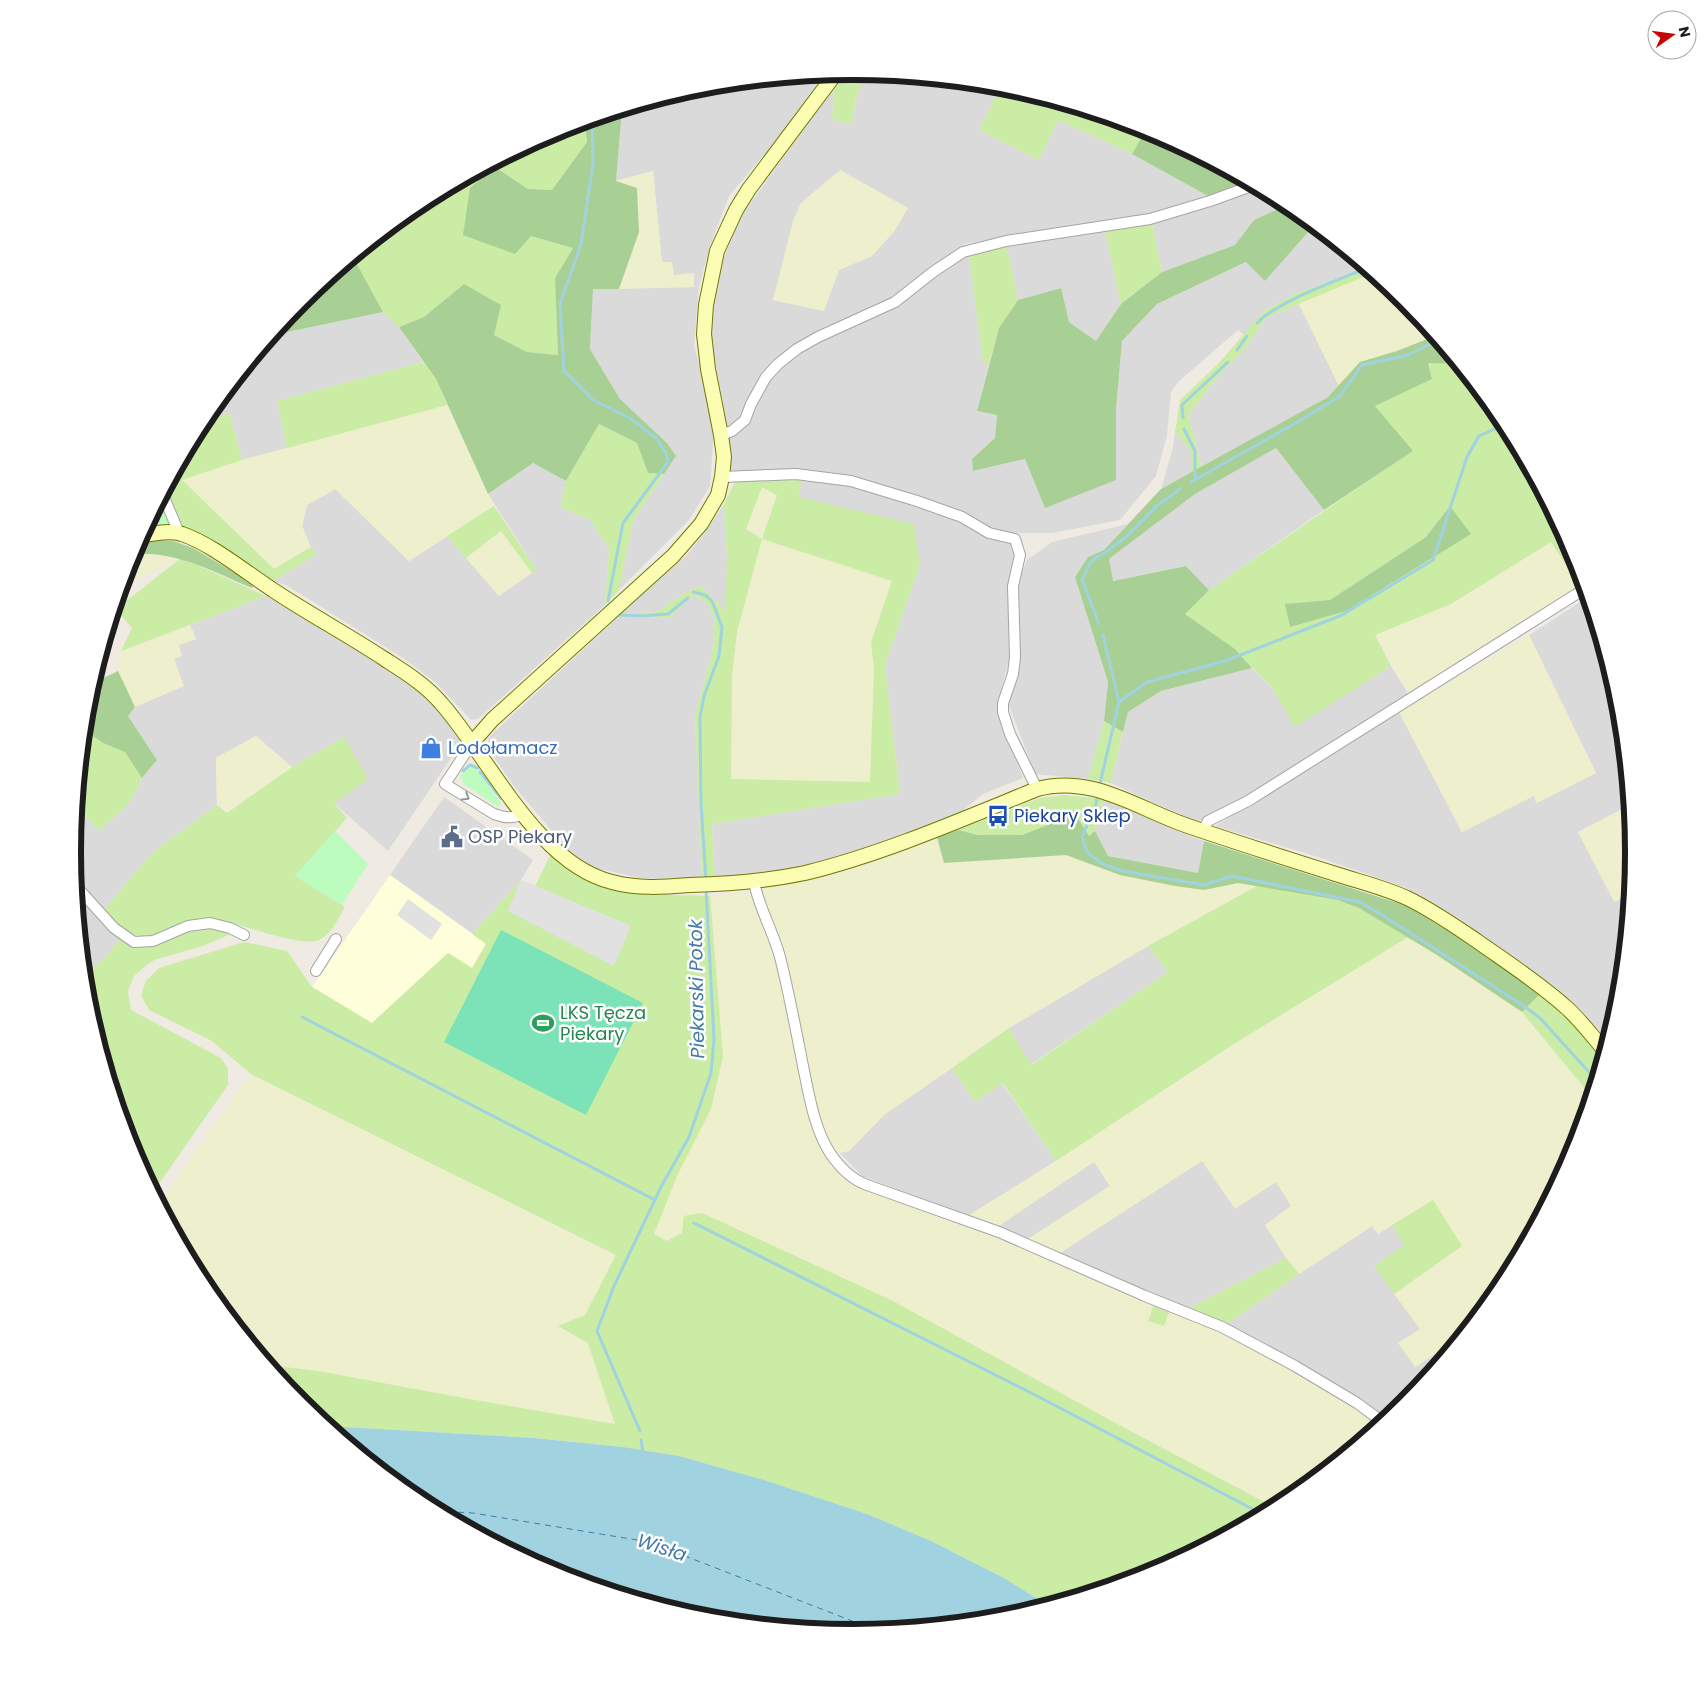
<svg xmlns="http://www.w3.org/2000/svg" width="1707" height="1705" font-family="Poppins,sans-serif">
	<rect width="100%" height="100%" fill="#efeae2"/>
	<g fill="#dbdada" fill-rule="evenodd">
		<path d="M866,72L991,85L999,89L979,130L1039,160L1058,120L1132,154L1208,196L1142,215L965,244L956,251L969,255L983,363H989L977,411L997,415L995,438L972,459L973,471L1025,459L1116,409L1122,341L1157,304L1247,262L1265,281L1310,230L1316,227L1366,267L1295,294L1264,311L1244,335L1238,330L1178,382L1171,392L1167,435L1156,476L1120,520L1052,533H1011L989,530L958,513L868,480L834,473L727,472L728,428L711,340L715,281L739,219L834,88L832,120L851,124L857,96ZM801,203L872,256L839,270L824,311L773,300Z"/>
		<path d="M823,74L804,108L729,196L710,246L699,287L694,346L704,382L714,429L710,486L689,520L619,590L633,521L676,456L667,443L620,399L590,349L593,289L694,287L674,275L662,263L653,171L616,181L622,110L701,86Z"/>
		<path d="M1261,189L1289,204L1254,220L1235,245L1162,272L1152,223Z"/>
		<path d="M1105,231L1121,304L1096,341L1069,322L1060,288L1018,300L1007,246Z"/>
		<path d="M1299,304L1339,386L1328,397L1202,467L1188,415L1214,381L1246,347L1267,317Z"/>
		<path d="M383,312L399,327L423,362L277,401L287,448L242,460L230,413L203,420L273,335Z"/>
		<path d="M1175,432L1191,451V473L1161,489L1173,448Z"/>
		<path d="M1276,448L1324,510L1209,590L1186,566L1112,581L1109,559L1195,494Z"/>
		<path d="M533,463L566,481L560,507L590,520L609,548L605,605L478,719L471,720L435,682L403,658L286,585L273,581L317,554L311,547L302,526L307,505L336,489L409,561L447,536L499,596L536,569L488,494Z"/>
		<path d="M803,478L851,483L968,523L998,541L1012,542L1015,563L1008,586V604L1010,657L1002,686L998,710L1023,778L983,794L956,816L864,849L806,866L755,875L715,877L712,824L900,794L885,665L920,564L798,497Z"/>
		<path d="M724,504L727,560L726,612L701,586L685,593L657,612L620,614L686,556L704,534Z"/>
		<path d="M1128,524L1104,550L1088,557L1075,577L1108,682L1104,721L1088,779L1035,774L1009,705L1020,660L1017,586L1027,560L1052,542Z"/>
		<path d="M694,595L707,602L715,620L712,654L695,714L702,879L639,878L592,867L568,850L513,785L487,747L489,737L617,618L670,617Z"/>
		<path d="M266,596L357,649L424,694L449,721L462,742L388,851L334,803L344,737L292,767L256,736L216,758L217,805L153,852L104,910L75,877L72,852L77,806L99,831L130,802L142,778L157,760L128,716L135,707L183,686L174,659L179,645L196,639L190,625Z"/>
		<path d="M1588,597L1620,700L1630,805L1578,832L1615,901L1631,894L1620,1005L1609,1041L1580,1009L1553,985L1530,972L1520,962L1460,919L1407,888L1318,857L1215,826L1399,712L1462,832L1534,795L1536,803L1596,773L1529,635Z"/>
		<path d="M1391,666L1409,695L1246,797L1197,822L1111,783L1128,712L1161,691L1252,668L1272,688L1295,726Z"/>
		<path d="M444,797L533,860L521,880L472,934L390,875Z"/>
		<path d="M1104,799L1179,832L1204,841L1198,873L1108,856L1095,831Z"/>
		<path d="M76,893L121,939L95,968L83,966Z"/>
		<path d="M1148,946L1168,972L1030,1065L1009,1028Z"/>
		<path d="M952,1068L975,1102L1002,1083L1056,1161L968,1216L862,1176L840,1153L849,1151L884,1115Z"/>
		<path d="M1202,1160L1235,1208L1276,1182L1292,1206L1266,1225L1286,1258L1187,1309L1060,1253Z"/>
		<path d="M1094,1161L1110,1186L1028,1239L997,1227Z"/>
		<path d="M1392,1225L1405,1245L1374,1266L1421,1329L1399,1343L1415,1367L1462,1336L1406,1405L1388,1420L1349,1392L1227,1324L1299,1274L1372,1226L1378,1234Z"/>
	</g>
	<path fill="#fffedb" d="M390,875L487,944L472,969L448,953L372,1023L312,987Z"/>
	<g fill="#eeefcc">
		<path d="M840,170L908,208L894,232L872,256L839,270L824,311L773,300L793,221L801,203Z"/>
		<path d="M653,171L662,262H672L674,275L694,273V287L619,289L639,232L637,188L616,181Z"/>
		<path d="M1373,273L1406,300L1435,336L1397,351L1360,362L1339,386L1299,304Z"/>
		<path d="M447,405L494,506L409,561L335,489L307,505L302,526L311,547L274,569L182,480L242,460Z"/>
		<path d="M762,487L777,495L762,539L892,581L871,642L874,669L870,782L731,779L732,676L737,632L762,539L746,529Z"/>
		<path d="M500,531L532,573L499,596L466,558Z"/>
		<path d="M1551,542L1580,586L1409,695L1375,635L1451,604Z"/>
		<path d="M151,553L181,558L121,588L132,554Z"/>
		<path d="M190,625L196,639L179,645L182,656L174,659L184,686L135,707L118,671L121,651Z"/>
		<path d="M1529,635L1596,773L1537,803L1534,796L1462,832L1399,712Z"/>
		<path d="M256,736L292,767L226,813L217,805L216,758Z"/>
		<path d="M1630,805L1635,853L1631,894L1614,902L1578,832Z"/>
		<path d="M937,837L944,863L1066,855L1120,875L1204,890L1238,883L1257,886L1148,946L1009,1028L884,1115L849,1151L836,1152L833,1150L821,1125L764,908L767,904L763,894L768,888L831,875Z"/>
		<path d="M749,892L770,940L778,965L805,1092L837,1169L1050,1256L1154,1305L1149,1321L1164,1326L1169,1312L1238,1337L1355,1406L1382,1425L1287,1502L1276,1508L1121,1426L682,1233L667,1241L654,1234L723,1056L710,896Z"/>
		<path d="M1408,937L1437,955L1522,1012L1592,1097L1575,1152L1503,1287L1462,1336L1415,1367L1398,1343L1420,1329L1394,1294L1462,1246L1433,1200L1378,1234L1372,1226L1299,1274L1286,1258L1265,1225L1291,1206L1276,1182L1235,1209L1202,1161L1060,1253L1028,1239L1110,1186L1094,1162L997,1227L968,1216L1056,1161L1229,1047Z"/>
		<path d="M251,1074L616,1255L585,1315L588,1343L615,1424L469,1399L318,1371L269,1366L204,1286L159,1203Z"/>
	</g>
	<g fill="#caeca5" fill-rule="evenodd">
		<path d="M854,71L866,72L856,99L851,124L832,120L834,88L844,72Z"/>
		<path d="M991,85L1006,86L1146,129L1132,154L1058,120L1039,160L979,130L999,89Z"/>
		<path d="M585,122L587,142L552,190L528,189L495,167L531,236L573,248L555,278L558,355L527,352L494,335L464,284L424,317L399,327L383,312L353,257L420,203L555,131Z"/>
		<path d="M1152,223L1162,272L1121,304L1105,231Z"/>
		<path d="M1007,246L1018,300L999,328L989,363H983L969,255Z"/>
		<path d="M1366,267L1373,273L1267,317L1246,347L1214,381L1188,415L1202,467L1191,473V451L1175,432L1180,400L1218,364L1264,311L1295,294Z"/>
		<path d="M423,362L436,379L447,405L287,448L277,401Z"/>
		<path d="M1428,363L1458,364L1503,419L1575,554L1584,583L1580,586L1551,542L1451,604L1375,635L1391,666L1295,727L1272,688L1235,649L1184,613L1209,590L1412,451L1375,406L1432,379ZM1450,506L1470,534L1290,626L1286,604L1330,600L1426,537Z"/>
		<path d="M230,413L242,460L182,480L274,569L311,547L317,554L273,581L199,535L183,527L165,491L203,420Z"/>
		<path d="M599,424L637,443L648,473L664,474L633,521L619,590L605,605L609,548L590,520L560,507L566,481Z"/>
		<path d="M803,478L798,497L914,524L920,564L885,665L900,794L712,824L715,877L702,879L695,714L712,654L715,620L707,602L694,595L670,617L617,618L620,614L657,612L685,593L701,586L725,611L727,560L724,504L735,482ZM762,487L777,495L762,539L746,529ZM762,539L892,581L871,642L874,669L870,782L731,779L732,676L737,632Z"/>
		<path d="M494,506L536,569L532,573L501,531L466,558L447,536Z"/>
		<path d="M181,558L266,596L121,651L132,628L116,609Z"/>
		<path d="M1104,721L1123,732L1111,783L1088,779Z"/>
		<path d="M84,730L103,743L125,752L142,778L130,802L99,831L77,806Z"/>
		<path d="M344,737L368,779L334,803L347,818L295,876L345,907C338,918 332,934 319,940C300,948 238,922 214,919C198,917 159,941 144,937C123,932 117,926 104,910L153,852L217,805L227,813L292,767Z"/>
		<path d="M1064,795L1104,799L1095,831L1089,836L1073,812C1057,820 1041,830 1023,834C1005,839 975,835 958,830L1040,798Z"/>
		<path d="M551,854C566,867 580,878 599,885C629,897 677,894 710,896L723,1056L711,1109L677,1176L654,1234L667,1241L682,1233L684,1216L702,1213L891,1300L1121,1426L1276,1508L1152,1574L1049,1606L1004,1578L931,1541L867,1514L764,1480L679,1456L623,1447L534,1438L327,1426L301,1405L268,1365L318,1371L469,1399L615,1424L588,1343L558,1326L585,1315L616,1255L251,1074L212,1041L149,1010L141,995L146,981L159,968L244,942L287,951L312,987L372,1023L448,953L472,968L486,944L472,934L521,880L508,911L631,926L535,886Z"/>
		<path d="M1257,886L1338,900L1359,908L1408,937L1229,1047L1056,1161L1003,1083L975,1102L952,1068L1009,1028L1031,1065L1168,972L1148,946Z"/>
		<path d="M213,927L231,934L203,946L154,960L143,968L134,976L128,991L131,1010L221,1058L228,1069V1085L153,1192L132,1151L87,1005L83,966L95,968L121,939L136,947L157,944L187,931Z"/>
		<path d="M1540,994L1567,1017L1603,1059L1592,1097L1522,1012Z"/>
		<path d="M1433,1200L1462,1246L1394,1294L1374,1266L1404,1245L1392,1225Z"/>
		<path d="M1286,1258L1299,1274L1227,1324L1187,1309Z"/>
		<path d="M1154,1305L1169,1312L1164,1326L1148,1321Z"/>
	</g>
	<g fill="#a8d094">
		<path d="M622,110L616,181L637,188L639,232L619,289H593L590,349L620,399L667,443L676,456L664,474L648,473L637,443L599,424L566,481L533,463L488,494L436,379L399,327L424,317L464,284L501,305L494,335L527,352L558,355L555,278L573,248L531,236L515,254L463,235L470,188L495,167L528,189L552,190L587,142L585,122Z"/>
		<path d="M1146,129L1153,131L1249,183L1208,196L1132,154Z"/>
		<path d="M1289,204L1316,227L1310,230L1265,281L1246,262L1157,304L1122,341L1116,409V480L1045,508L1025,459L973,471L972,459L995,438L997,415L977,411L999,328L1018,300L1061,288L1069,322L1096,341L1121,304L1162,272L1235,245L1254,220Z"/>
		<path d="M353,257L383,312L273,335L301,300Z"/>
		<path d="M1435,336L1458,364L1428,363L1432,379L1375,406L1413,451L1324,510L1276,448L1195,494L1109,559L1113,581L1186,566L1209,590L1185,614L1235,649L1252,668L1161,691L1128,712L1123,732L1104,721L1108,682L1075,577L1088,557L1104,550L1161,489L1328,397L1360,362L1397,351Z"/>
		<path d="M1450,506L1471,534L1346,611L1290,627L1285,604L1330,600L1426,537Z"/>
		<path d="M149,540L173,541L193,548L255,585L252,588C211,571 178,551 132,554L137,543Z"/>
		<path d="M118,671L135,707L128,716L157,760L142,778L125,752L103,743L84,730L87,700L93,683Z"/>
		<path d="M1073,811L1089,836L1095,831L1108,856L1198,873L1204,841L1407,906L1494,959L1540,994L1522,1012L1437,955L1359,908L1338,900L1238,883L1204,890L1175,886L1120,875L1066,855L944,863L937,837L958,830L978,835H1022L1048,825Z"/>
	</g>
	<g fill="#bcfcbf">
		<path d="M159,502L172,527L143,532Z"/>
		<path d="M472,766L476,769L501,803L498,807L464,784L460,776Z"/>
		<path d="M335,831L368,864L342,905L295,876Z"/>
	</g>
	<path fill="#7be3b7" d="M501,930L643,1003L586,1115L444,1042Z"/>
	<g fill="#e1e1e1">
		<path d="M521,880L631,926L614,966L508,911Z"/>
		<path d="M408,899L442,924L431,940L397,915Z"/>
	</g>
	<path fill="#a0d3df" d="M327,1426L534,1438L623,1447L679,1456L764,1480L867,1514L931,1541L1004,1578L1049,1606L1006,1619L853,1634L701,1619L554,1574L419,1502Z"/>
	<g fill="none" stroke-linecap="round" stroke-linejoin="round">
		<g stroke="#a0d3df" stroke-width="3">
			<path d="M592,119L593,164L581,244L560,304L564,371L593,400L630,418L656,438L666,453L668,462L623,523L608,601"/>
			<path d="M1257,323C1280,300 1336,281 1367,268"/>
			<path d="M1237,350L1247,336"/>
			<path d="M1183,418L1182,405L1228,362"/>
			<path d="M1184,429L1195,451V478"/>
			<path d="M1191,482L1301,420L1340,396L1362,365L1408,355L1432,343L1443,345"/>
			<path d="M693,592L705,595L712,601L722,627L719,656L704,696L700,717L701,804L706,881"/>
			<path d="M619,615L643,616L668,614L688,598"/>
			<path d="M1099,624L1082,579L1092,560L1105,553L1126,537L1157,506L1180,489"/>
			<path d="M1119,702L1147,682L1225,661L1342,615L1433,560L1467,457L1479,436L1506,424"/>
			<path d="M463,771L470,765L478,768"/>
			<path d="M480,772L501,798"/>
			<path d="M1099,788L1119,702L1103,635"/>
			<path d="M1098,794L1096,804L1082,837L1087,852L1101,863L1122,871L1204,885L1232,876L1360,902L1382,915L1524,1006L1540,1018L1597,1081"/>
			<path d="M302,1017L655,1200"/>
			<path d="M694,1223L1039,1397L1264,1515"/>
			<path d="M640,1431L597,1331L614,1286L661,1187L689,1137L711,1073L714,1039L706,889"/>
			<path d="M641,1440L643,1452"/>
		</g>
		<path stroke="#427aa9" stroke-width="1" stroke-dasharray="6 5" stroke-linecap="butt" d="M436,1511L473,1513L649,1542L878,1631"/>
		<g stroke="#a4a4a4" stroke-width="12">
			<g id="street">
				<path d="M721,435L732,431L745,420L751,404L766,377L778,364L797,349L818,337L895,302L933,272L963,252L1006,241L1150,219L1210,201L1254,185"/>
				<path d="M722,477L796,474L851,481L917,501L962,517L989,533L1015,539L1020,555L1013,586L1015,657L1013,674L1003,703V712L1010,734L1037,789"/>
				<path d="M163,495L179,533"/>
				<path d="M472,743L445,784L494,814C505,818 513,819 524,813"/>
				<path d="M1203,831L1208,821L1248,801L1586,588"/>
				<path d="M754,882C759,908 773,931 780,957C789,993 796,1030 803,1066C809,1095 814,1128 830,1153C840,1168 851,1179 867,1185L999,1232L1145,1296L1222,1327L1295,1366L1357,1403L1384,1423"/>
				<path d="M76,886L114,928L134,942L153,941L188,926L210,923L230,928L244,935"/>
				<path d="M316,971L336,939"/>
			</g>
		</g>
		<g stroke="#6f7800" stroke-width="16">
			<g id="secondary">
				<path d="M141,536C154,533 169,530 182,534C212,544 248,574 276,592C311,615 348,635 383,658C403,671 425,684 441,703C489,757 537,864 612,882C637,889 664,887 690,885C729,884 767,881 805,873C883,854 963,819 1037,789C1092,774 1138,809 1188,826C1238,843 1288,859 1339,875C1361,882 1385,888 1407,898C1432,910 1455,926 1477,941C1508,963 1541,984 1568,1009C1582,1022 1593,1037 1606,1052"/>
				<path d="M472,743L492,720L673,556L701,524L718,495L722,477L724,457L721,435L708,369L704,334L706,305L717,251L736,210L749,189L836,73"/>
			</g>
		</g>
		<use href="#street" stroke="#fff" stroke-width="10"/>
		<use href="#secondary" stroke="#fbfdb2" stroke-width="14"/>
	</g>
	<defs><path id="oneway-chevron" d="M-2-3.5L2.5 0L-2 3.5" fill="none" stroke-width="1.6" stroke-linecap="round" stroke-linejoin="round" transform="scale(1.25)"/></defs>
	<use stroke="#999" href="#oneway-chevron" transform="translate(466 797) rotate(32)"/>
	<defs>
		<g id="shop-bare" transform="scale(1.725)"><path d="M-5-2.5h2.3a2.7 3.5 0 0 1 5.4 0H5L5.5 6h-11ZM-1.5-2.5h3a1.5 2.3 0 0 0-3 0Z" fill="#3f7fe0" stroke="#fff" stroke-width="2.5" paint-order="stroke"/></g>
		<g id="bus-bare" transform="scale(1.725)"><path d="M-5-6H5V4H4V6H2V4H-2V6H-4V4H-5ZM-3.5-4V0h7V-4ZM-3.5 1.2v1.5H-2V1.2ZM2 1.2v1.5H3.5V1.2Z" fill="#1a4fb4" stroke="#fff" stroke-width="2.5" paint-order="stroke"/></g>
		<g id="civic-bare" transform="scale(1.725)"><path d="M-.6-6.5H3V-4.5H.6V-3L4-1V1h2V6H-6V1h2V-1L-.6-3ZM-1.2 2.5V6h2.4V2.5Z" fill="#5c6f8a" stroke="#fff" stroke-width="2.5" paint-order="stroke"/></g>
		<g id="stadium-bare" transform="scale(1.725)"><path d="M0-5a6.5 5 0 1 0 0 10a6.5 5 0 1 0 0-10ZM-3.5-1.8h7v3.6h-7Z" fill="#2e9e5b" stroke="#fff" stroke-width="2.5" paint-order="stroke"/></g>
	</defs>
	<g fill-rule="evenodd">
		<use href="#shop-bare" x="431" y="748"/>
		<use href="#bus-bare" x="998" y="816"/>
		<use href="#civic-bare" x="452" y="837"/>
		<use href="#stadium-bare" x="543" y="1023"/>
	</g>
	<g text-anchor="middle" stroke-width="5" stroke-linejoin="round" paint-order="stroke">
		<g font-size="18" fill="#366cbe" stroke="#fff" text-anchor="start">
			<text x="448" y="754">Lodołamacz</text>
		</g>
		<g font-size="18" fill="#164399" stroke="#fff" text-anchor="start">
			<text x="1014" y="822">Piekary Sklep</text>
		</g>
		<g font-size="18" fill="#4e5e75" stroke="#fff" text-anchor="start">
			<text x="468" y="843">OSP Piekary</text>
		</g>
		<g font-size="18" fill="#27864d" stroke="#fff" text-anchor="start">
			<text x="560" y="1019">LKS Tęcza<tspan x="560" dy="21">Piekary</tspan></text>
		</g>
		<g font-size="19" font-style="italic" fill="#427aa9" stroke="#fff">
			<text transform="translate(696 989) rotate(-91)" y="7">Piekarski Potok</text>
			<text transform="translate(662 1547) rotate(18)" y="7">Wisła</text>
		</g>
	</g>
	<path d="M0 0H1707V1705H0ZM81 852a772 772 0 1 1 1544 0a772 772 0 1 1-1544 0Z" fill="#fff" fill-rule="evenodd"/>
	<path fill="none" stroke="#1d1d1d" stroke-width="6" d="M81 852a772 772 0 1 1 1544 0a772 772 0 1 1-1544 0Z"/>
	<g transform="translate(1672 35) rotate(76)"><circle r="24" fill="#ffffff" stroke="#a5a5a5"/>
	<path d="M0-4L9 19L0 12L-9 19Z" fill="#ca0007"/>
	<text y="-8" font-size="14" font-weight="bold" text-anchor="middle" fill="#1d1d1d">N</text>
	</g>
</svg>
